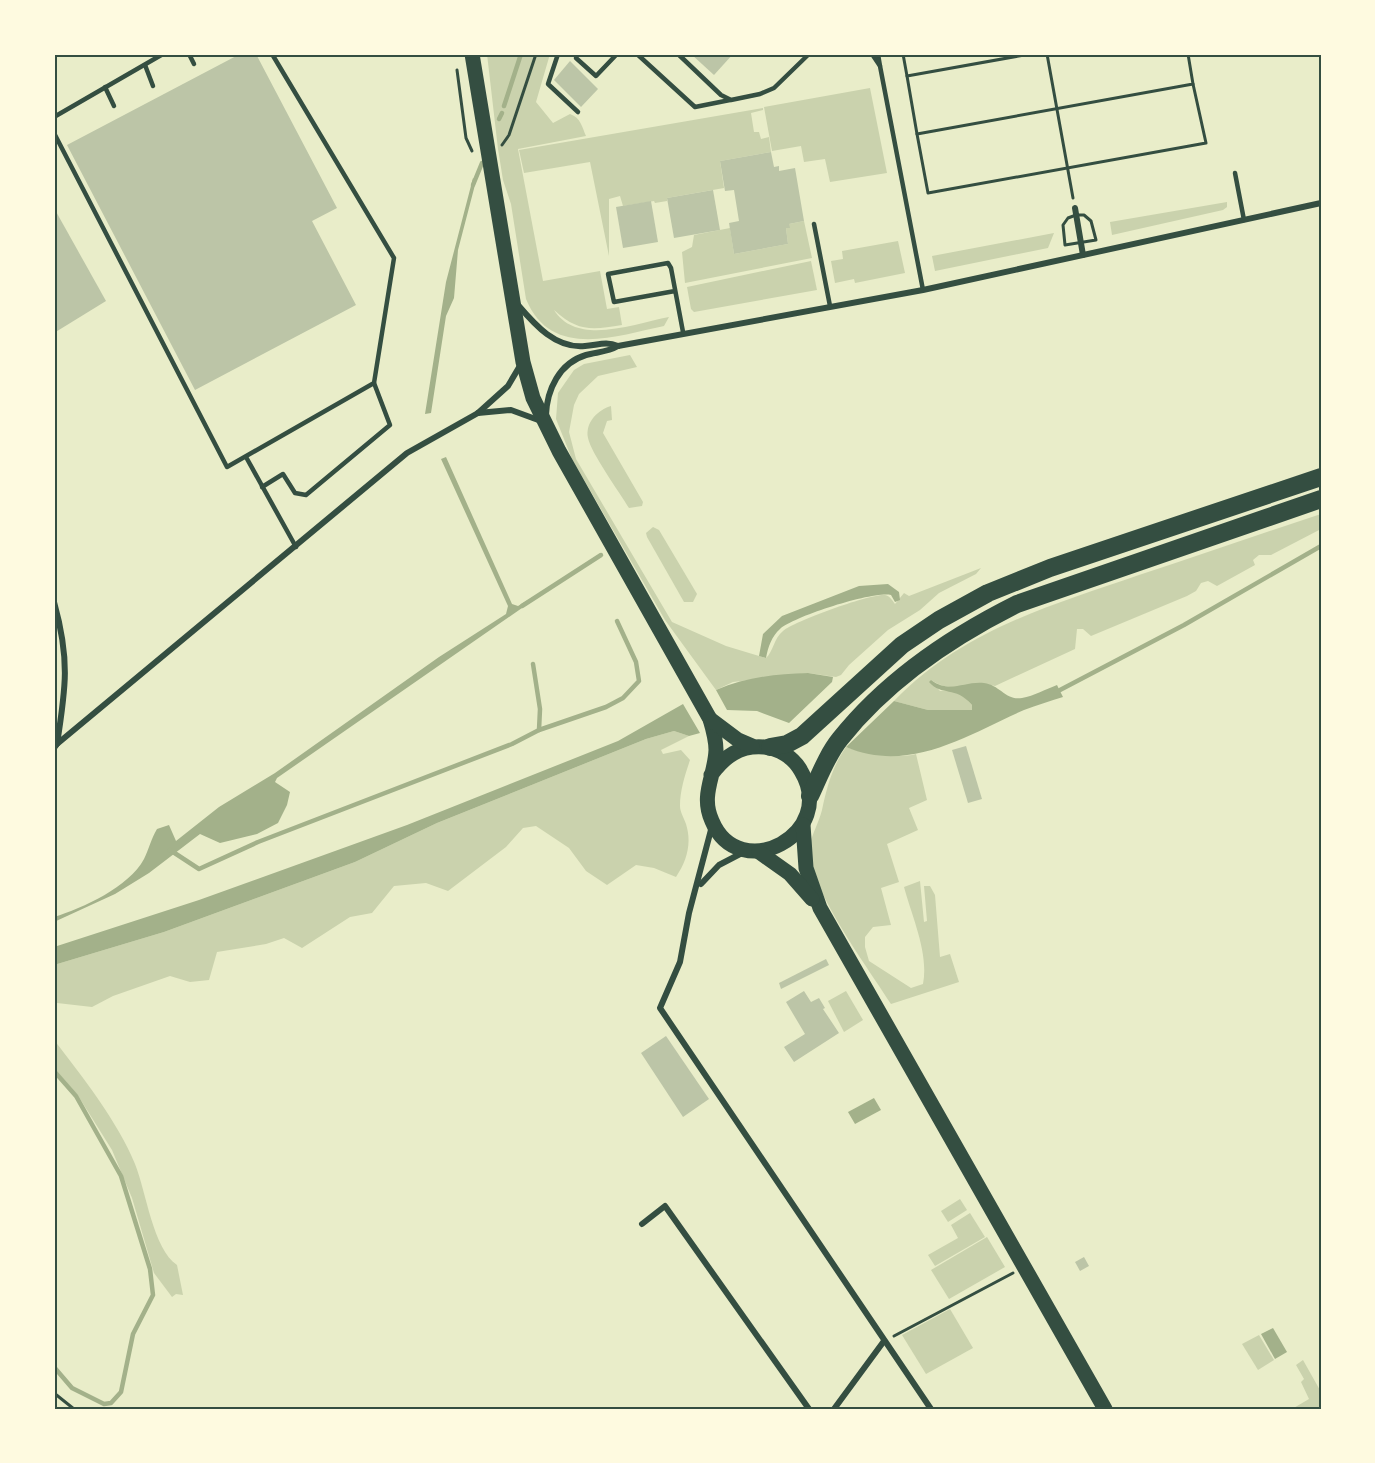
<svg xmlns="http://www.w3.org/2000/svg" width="1375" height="1463" font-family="Mulish,sans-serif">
	<rect width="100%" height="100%" fill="#e9edc9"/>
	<g fill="#cad2ad">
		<path d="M487,54H550L536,102L553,123L570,114C581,118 582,127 586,136L518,149L543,281L600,271L607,309L619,307L622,325C592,330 578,332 554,310C577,347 636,323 669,317L664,326C616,336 551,360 526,299L511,204L503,180L498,149Z"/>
		<path d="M870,88L887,173L830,182L825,159L804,162L801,146L772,151L764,107Z"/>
		<path d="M763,108V110L751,113L754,132H759L761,139L769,137L771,152L720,161L724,188L667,198V201L655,203L654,201L623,206L620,196L609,199V256L590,162L524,173L519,150Z"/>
		<path d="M1227,202V207L1223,210L1112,235L1110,222Z"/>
		<path d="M804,221L812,258L685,283L682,252L692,247L694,235L730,228L734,254L788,244L786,228H789V224Z"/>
		<path d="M1054,233L1048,248L935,271L932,256Z"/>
		<path d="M898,241L905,273L855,283L854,279L835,283L831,261L843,259L842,251Z"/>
		<path d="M811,261L817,290L694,312L691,309L687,287Z"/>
		<path d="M630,355L637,367L598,376L579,394L574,405L569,432L576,459L672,622L726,646L766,658C773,652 774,638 783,631C794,621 872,593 885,595C890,596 892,600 895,604L904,593L909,596L981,568L976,574L939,593L920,610L888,630L849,665L841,675L836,677L808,673L733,682L716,690L665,620L572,459L556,419L558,393L574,370L584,364Z"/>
		<path d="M611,406L612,420L607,421L603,433L643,502L642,506L629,508C620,493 591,453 588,438C585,422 598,410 611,406Z"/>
		<path d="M1321,514V529L1271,555H1259L1253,560L1255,565L1217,586L1208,581L1201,583L1196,591L1187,596L1091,636L1083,629H1077L1075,649L995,686C973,680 952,695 931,680L940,691C955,690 962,693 972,705V710H928L894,701C963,630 1049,606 1139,575C1200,555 1260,534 1321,514Z"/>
		<path d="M653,527L659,530L697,594L693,602H684L647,537L646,533Z"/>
		<path d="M674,731L689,736L661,750L663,754L681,750L690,760C685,775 680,790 680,806C680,812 684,818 686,824C692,843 687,861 676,877L654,868L636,865L607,885L586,871L569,848L536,826L523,828L506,847L448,891L426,883L394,886L372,913L350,917L302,948L284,938L266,944L217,952L209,980L190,982L170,976L113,996L92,1007L57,1003L54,1006V965L164,932L355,862L437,823L646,739Z"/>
		<path d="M846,747C864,754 898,759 916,754L927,800L909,808L918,830L887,844L899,882L881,888L891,925L873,927L865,937V947L869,961L911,988L923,984C929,953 912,917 904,887L920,881L924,922L927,921L924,886H930L935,895L940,957L950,954L959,982L891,1004C870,970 804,883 810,845C812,834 819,822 822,810C827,787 832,767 846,747Z"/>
		<path d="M846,991L863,1020L844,1032L828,1001Z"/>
		<path d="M54,1040C82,1076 118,1122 135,1164C146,1191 153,1249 177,1265L183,1295L176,1294L172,1297L154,1273L132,1198L112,1150L77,1094L54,1068Z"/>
		<path d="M960,1199L967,1210L948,1222L941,1211Z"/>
		<path d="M970,1213L985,1237L935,1266L928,1255L958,1238L951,1225Z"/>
		<path d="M987,1237L1005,1267L949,1299L931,1270Z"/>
		<path d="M950,1309L973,1348L926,1374L902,1335Z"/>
		<path d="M1259,1335L1274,1360L1258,1370L1242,1344Z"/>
		<path d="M1303,1360L1321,1392V1405L1317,1409H1292L1309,1399L1301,1382L1304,1379L1296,1365Z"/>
	</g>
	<g fill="#a3b18a">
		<path d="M473,178L476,181L458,250L454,298L446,316L431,413L425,414L446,282Z"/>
		<path d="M446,457L512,604L518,606L528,600L522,608L277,778L275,782L290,792L287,805L278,823L257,834L220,843L200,834L149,873L115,894L54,922V917C83,908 129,887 144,859C149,849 151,839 157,829L169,825L176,841L219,807L275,773L439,657L506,614L508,606L441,459Z"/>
		<path d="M888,584L899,592L900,600L895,602L891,595C873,591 795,616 780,629C772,636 768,647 766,658L759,656L763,634L782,616L859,586Z"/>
		<path d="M808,673L833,677L832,682L789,723L757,711L727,710L716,690C746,677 776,674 808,673Z"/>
		<path d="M931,680C950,694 964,681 984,683C1000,685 1006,701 1022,698C1034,696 1046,689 1057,685L1063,697C1050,701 1037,705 1024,710C967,735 910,774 846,747L894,701L928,710H972V705C955,685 942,697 929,682Z"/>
		<path d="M683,704L700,733L689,736L674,731L646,739L437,823L355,862L164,932L54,965V947L199,900L407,825L618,741Z"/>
		<path d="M874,1098L881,1110L855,1124L848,1112Z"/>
		<path d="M1273,1328L1287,1352L1275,1359L1261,1334Z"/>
	</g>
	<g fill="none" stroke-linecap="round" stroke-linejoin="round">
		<g stroke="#a3b18a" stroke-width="4.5">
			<path d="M504,106L521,54"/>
			<path d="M499,119L502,113"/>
			<path d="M473,185L482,163"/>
			<path d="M522,606L601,555"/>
			<path d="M1060,690L1184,625L1321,546"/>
			<path d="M539,730L606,707L623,698L639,681L636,662L617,621"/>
			<path d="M170,850L199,869L258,842L512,744L539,730L540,709L533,664"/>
			<path d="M54,1071L76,1096L121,1176L150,1269L153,1295L133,1334L121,1392L111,1403L104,1404L72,1388L54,1367"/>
		</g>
	</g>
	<g fill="#bcc5a7">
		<path d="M240,54H256L337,208L312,221L356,305L195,390L67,145Z"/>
		<path d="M691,54H733L714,75Z"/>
		<path d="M570,61L598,89L581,107L554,80Z"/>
		<path d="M771,152L774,167L779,166V171L795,168L804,221L789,224L790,228H786L788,244L734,254L729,223L739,221L734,190L725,191L720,161Z"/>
		<path d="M713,190L720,230L674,238L667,198Z"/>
		<path d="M651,201L658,242L623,248L616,207Z"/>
		<path d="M54,208L106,301L54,333Z"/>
		<path d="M966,746L982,799L968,803L952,750Z"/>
		<path d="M826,959L829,965L781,989L779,983Z"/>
		<path d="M804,991L811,1002L819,998L825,1008L823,1009L839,1033L794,1062L784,1047L805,1034L786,1002Z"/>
		<path d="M666,1036L709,1099L683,1117L641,1053Z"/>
		<path d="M1084,1257L1089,1266L1080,1271L1075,1262Z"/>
	</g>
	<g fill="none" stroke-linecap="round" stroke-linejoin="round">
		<g stroke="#344e41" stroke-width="3">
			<path d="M903,54L907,76"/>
			<path d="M1030,54L907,76L917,134L1193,84L1188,54"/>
			<path d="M1047,54L1073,198"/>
			<path d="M457,70L466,138L472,151"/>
			<path d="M917,134L928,193L1206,143L1193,84"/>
			<path d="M502,145L509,135L536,54"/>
			<path d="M1076,215H1084L1091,221L1096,240L1065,245L1063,225L1068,218Z"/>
			<path d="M894,1336L1013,1273"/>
			<path d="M54,1393L74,1409"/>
		</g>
		<g stroke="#344e41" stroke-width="4.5">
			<path d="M189,54L194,64"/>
			<path d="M558,54L548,84L578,112"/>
			<path d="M577,54L576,58L596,76L617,54"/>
			<path d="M637,54L695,107L730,100"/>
			<path d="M678,54L721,95L731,100L760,94L774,88L809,54"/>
			<path d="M872,54L880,66L923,290"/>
			<path d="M878,54L880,66"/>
			<path d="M145,65L153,86"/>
			<path d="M105,87L114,106"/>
			<path d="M54,117L163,54"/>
			<path d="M54,133L227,467L374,383L394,258L272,54"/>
			<path d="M1235,173L1244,220"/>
			<path d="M814,224L830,306"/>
			<path d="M675,291L614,302L608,274L668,263L671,268L683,332"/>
			<path d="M246,457L296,547"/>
			<path d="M262,487L283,474L295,493L306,495L390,425L374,383"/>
		</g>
		<g stroke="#344e41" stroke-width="6">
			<path d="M1075,208L1083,255"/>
			<path d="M518,305C535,325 556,349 585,346C598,345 606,341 618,346"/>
			<path d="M478,413L511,410L541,421"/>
			<path d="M546,415C547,390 559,363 586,355C597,352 608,352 618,346L923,290L1321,203"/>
			<path d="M54,602C70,659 66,687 57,744L54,748"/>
			<path d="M57,744L407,453L478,413L508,386L521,364"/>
			<path d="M712,826L689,913L680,962L660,1008L931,1409"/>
			<path d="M701,884L719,865L742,853"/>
			<path d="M642,1224L665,1206L809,1409"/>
			<path d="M834,1409L884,1341"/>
		</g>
		<g stroke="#344e41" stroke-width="15">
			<path d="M472,54L523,362L533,398L559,451L710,719C713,729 716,739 716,750C715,776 700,795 712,821C739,886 839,834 801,771C794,758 779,748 764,747C740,745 725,756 711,775"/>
			<path d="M710,719L738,740L752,746"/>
			<path d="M803,825L806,868L820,908L1105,1409"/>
			<path d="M759,852L790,874L812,899"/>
		</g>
		<g stroke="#344e41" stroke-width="18">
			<path d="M770,747L787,744L802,736L902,645L939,620L988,593L1050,568L1321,477"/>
			<path d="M810,796C819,777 827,755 840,739C886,681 951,637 1017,604L1321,499"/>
		</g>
	</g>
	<rect width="1375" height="1463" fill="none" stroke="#fefae0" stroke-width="111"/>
	<rect x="56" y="56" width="1264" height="1352" fill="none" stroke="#344e41" stroke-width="2"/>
</svg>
